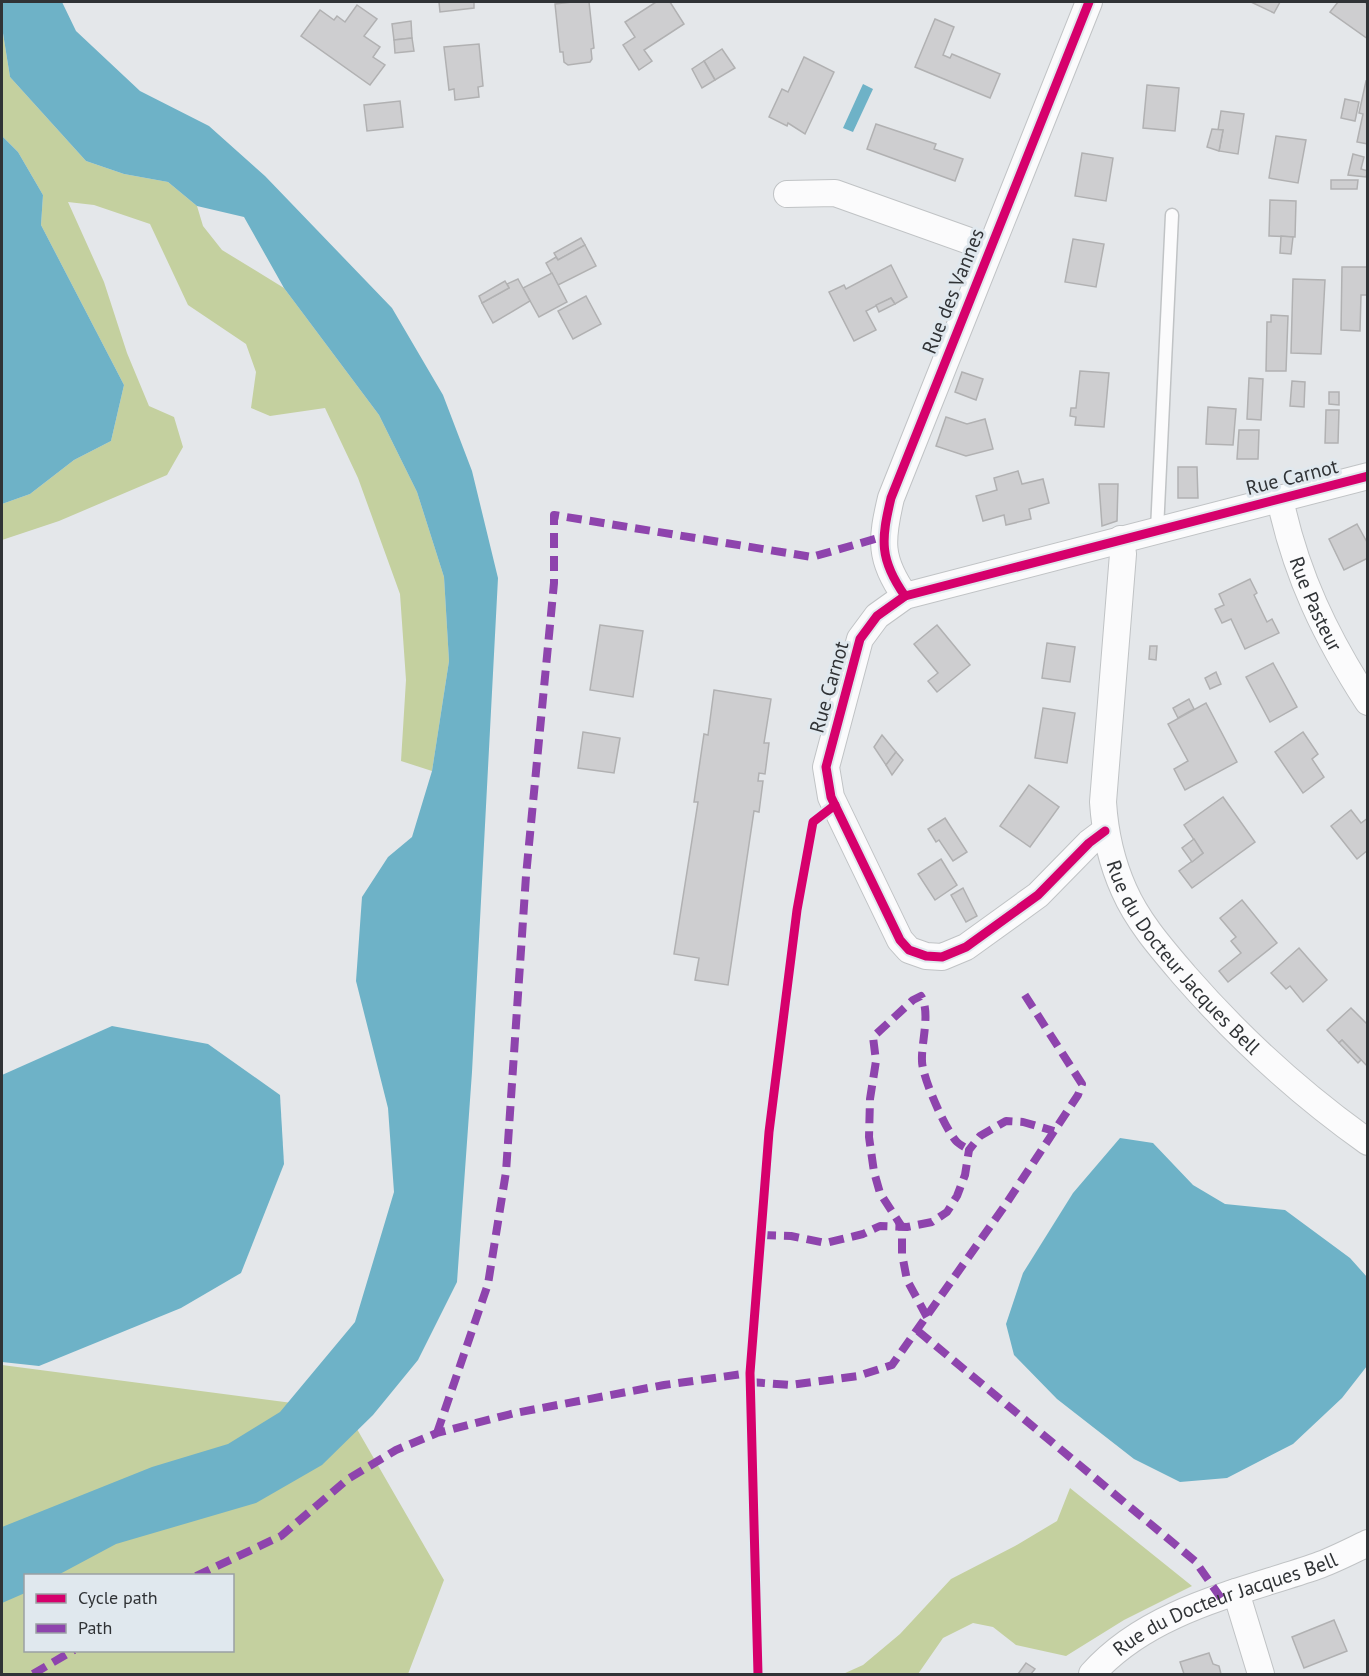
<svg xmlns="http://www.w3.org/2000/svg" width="1369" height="1676" font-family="'PT Sans',sans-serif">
	<rect width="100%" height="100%" fill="#e4e7ea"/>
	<g fill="#c4d09f" fill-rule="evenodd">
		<path d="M2,27L10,77L86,161L124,174L168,182L197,206L203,226L222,250L284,288L379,415L417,492L444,577L449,661L432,771L401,761L406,680L400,594L358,478L325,408L270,416L251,408L256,372L246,344L188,305L150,224L94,205L68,202L104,282L127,353L149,406L174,417L183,447L167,475L59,521L2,540V504L30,494L74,460L111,441L124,385L41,225L43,195L18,152L2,136Z"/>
		<path d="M2,1365L346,1410L444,1580L408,1674H2ZM26,1576H232V1650H26Z"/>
		<path d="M1070,1488L1192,1586L1124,1620L1066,1656L1016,1645L993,1627L973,1623L943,1638L918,1674H843L863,1665L900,1634L951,1579L1015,1546L1057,1521Z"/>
	</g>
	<g fill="#6eb2c7">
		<path d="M2,2H62L76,31L140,91L209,126L265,176L392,308L443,395L472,471L498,578L472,1072L457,1282L418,1360L373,1415L322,1465L256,1503L116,1544L58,1575L26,1576L25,1593L2,1603V1527L152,1467L228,1444L280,1412L355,1322L394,1192L388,1108L356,981L362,897L388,857L412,837L432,771L449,661L444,577L417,492L379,415L284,288L244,217L197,206L168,182L124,174L86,161L10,77L2,27Z"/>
		<path d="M863,84L873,89L853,132L843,128Z"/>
		<path d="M2,136L18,152L43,195L41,225L124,385L111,441L74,460L30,494L2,504Z"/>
		<path d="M112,1026L208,1044L280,1095L284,1164L241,1273L181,1308L39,1366L2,1362V1075Z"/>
		<path d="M1120,1138L1153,1143L1193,1185L1225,1204L1285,1210L1350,1258L1367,1277V1366L1342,1398L1293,1444L1227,1478L1180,1482L1134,1459L1057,1399L1014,1355L1006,1324L1023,1273L1073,1193Z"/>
	</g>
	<g fill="#ceced0" stroke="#b1b1b2" stroke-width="1.5">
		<path d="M439,2H474V8L440,12Z"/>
		<path d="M572,2H589L594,48L591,49L592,59L590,62L568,65L564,62L563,52H560L555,4Z"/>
		<path d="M656,2H670L684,24L644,50L652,61L639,70L623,45L635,37L625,22Z"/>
		<path d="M1251,2H1280L1274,13Z"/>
		<path d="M1338,2H1365L1368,6V39L1330,12Z"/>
		<path d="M357,5L377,19L364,36L380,47L373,57L385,65L370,85L301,36L320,10L334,20L337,16L345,22Z"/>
		<path d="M935,19L954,27L943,55L950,58L952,54L1000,74L990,98L915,67Z"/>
		<path d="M411,21L412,38L394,40L392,24Z"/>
		<path d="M412,38L414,51L395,53L394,40Z"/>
		<path d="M479,44L483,86L478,87L479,97L455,100L454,89L449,90L444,47Z"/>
		<path d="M722,49L735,68L715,80L704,61Z"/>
		<path d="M804,57L834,72L805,134L788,123L787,126L769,117L782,89L788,92Z"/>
		<path d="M704,61L715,80L702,88L692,69Z"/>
		<path d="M1366,81L1368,82V144L1357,142L1363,114L1359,113Z"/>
		<path d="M1147,85L1179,88L1175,131L1143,128Z"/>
		<path d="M1345,99L1359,102L1355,121L1341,118Z"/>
		<path d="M400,101L403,127L367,131L364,105Z"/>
		<path d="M1221,111L1244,114L1238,154L1219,151L1223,130H1218Z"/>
		<path d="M876,124L936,144L934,149L963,159L955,181L867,149Z"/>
		<path d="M1212,129L1223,130L1219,151L1207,147Z"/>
		<path d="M1276,136L1306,140L1298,183L1269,178Z"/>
		<path d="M1082,153L1113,158L1106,201L1075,196Z"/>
		<path d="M1353,154L1364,157L1361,169L1368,171L1366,177L1348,175Z"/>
		<path d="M1331,180H1358L1357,189H1331Z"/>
		<path d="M1270,200L1296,201L1295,237L1269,236Z"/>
		<path d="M1281,236L1293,237L1291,254L1280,253Z"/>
		<path d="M581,238L585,245L558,260L554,253Z"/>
		<path d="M1073,239L1104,244L1096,287L1065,282Z"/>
		<path d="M585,245L596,266L558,285L546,263L556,257L558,260Z"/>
		<path d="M891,265L907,297L895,304L891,298L866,311L876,330L854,341L829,292L844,285L846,289Z"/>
		<path d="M1342,267H1368V295H1361L1360,331L1341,330Z"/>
		<path d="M552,273L567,302L539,317L523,288Z"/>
		<path d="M518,279L530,301L493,323L482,303L509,288L507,284Z"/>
		<path d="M1293,279L1325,280L1321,354L1291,353Z"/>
		<path d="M505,281L509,288L482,303L479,296Z"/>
		<path d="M586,296L601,324L573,339L558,311Z"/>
		<path d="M891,298L895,304L879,312L876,305Z"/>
		<path d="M1271,315L1288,316L1286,371H1266L1267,322H1271Z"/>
		<path d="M1080,371L1109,373L1104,427L1075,425L1076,417L1070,416L1071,408H1076Z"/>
		<path d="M962,372L983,379L976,400L955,392Z"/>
		<path d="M1249,378L1263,379L1261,420L1247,419Z"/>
		<path d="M1292,381L1305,382L1304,407L1290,406Z"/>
		<path d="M1329,392H1339V405L1329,404Z"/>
		<path d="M1208,407L1236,409L1233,445L1206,444Z"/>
		<path d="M1326,410H1339L1338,443H1325Z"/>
		<path d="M946,417L967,424L985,419L993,449L966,456L936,446Z"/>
		<path d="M1239,430H1259L1258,459H1237Z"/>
		<path d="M1178,467H1197L1198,498H1178Z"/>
		<path d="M1018,471L1022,484L1043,479L1049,503L1029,509L1031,519L1006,525L1004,515L983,521L976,496L997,490L994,478Z"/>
		<path d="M1099,484H1118L1117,521L1102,526Z"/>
		<path d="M1357,524L1368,544V558L1344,570L1329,539Z"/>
		<path d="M1250,579L1257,593L1254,595L1267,622L1272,619L1279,633L1245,649L1231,619L1222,623L1215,609L1224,605L1219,594Z"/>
		<path d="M600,625L643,631L633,697L590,690Z"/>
		<path d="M937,625L970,665L937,692L928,681L938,673L914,644Z"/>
		<path d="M1047,643L1075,647L1070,682L1042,678Z"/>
		<path d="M1150,646H1157L1156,660L1149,659Z"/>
		<path d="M1273,663L1297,707L1270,722L1246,677Z"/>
		<path d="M1216,672L1221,684L1210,689L1205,678Z"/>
		<path d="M714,690L771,699L764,743H769L765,774L759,773L758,781H763L759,812L754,811L728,985L695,980L699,958L674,954L698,802H694L704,734L708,735Z"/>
		<path d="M1189,699L1194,709L1178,718L1173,708Z"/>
		<path d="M1206,703L1237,762L1185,790L1174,769L1188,761L1168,724Z"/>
		<path d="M1043,708L1075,713L1067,763L1035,758Z"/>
		<path d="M583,732L620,738L614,773L578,768Z"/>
		<path d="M1303,732L1318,754L1312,759L1324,777L1303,793L1275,752Z"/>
		<path d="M882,735L896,752L886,765L874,747Z"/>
		<path d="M896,752L903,760L892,775L886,765Z"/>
		<path d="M1029,785L1059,807L1030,847L1000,826Z"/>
		<path d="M1223,797L1255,842L1192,888L1179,871L1203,853L1184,825Z"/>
		<path d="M1351,810L1361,823L1368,818V850L1357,859L1331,826Z"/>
		<path d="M945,818L967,852L953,861L939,840L936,842L928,829Z"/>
		<path d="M1194,839L1203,853L1192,862L1182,848Z"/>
		<path d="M941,859L957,885L935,900L918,874Z"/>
		<path d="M963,888L977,916L966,922L951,895Z"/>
		<path d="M1242,900L1277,943L1228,982L1219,971L1241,953L1231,941L1236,937L1220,918Z"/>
		<path d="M1299,948L1327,980L1303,1002L1290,986L1286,989L1271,973Z"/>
		<path d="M1351,1008L1368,1025V1067L1342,1040L1339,1043L1327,1030Z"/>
		<path d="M1342,1040L1361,1060L1358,1063L1339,1043Z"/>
		<path d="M1334,1620L1347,1651L1304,1668L1292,1637Z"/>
		<path d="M1209,1653L1213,1664L1219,1666L1221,1674H1184L1180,1662Z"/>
		<path d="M1026,1663L1035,1669L1031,1674H1018Z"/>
	</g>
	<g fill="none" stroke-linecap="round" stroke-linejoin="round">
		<g stroke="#c0c3c5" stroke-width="15">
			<path id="lane" d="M1157,530L1172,215"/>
		</g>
		<g stroke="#c0c3c5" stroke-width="28">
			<g id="street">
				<path d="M787,194L835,193L989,248"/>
				<path id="s1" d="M1280,499C1296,575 1326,637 1368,702"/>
				<path id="s2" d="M1121,539L1123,554L1103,802C1105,833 1111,861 1124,890C1138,922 1162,949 1185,976C1240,1039 1299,1093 1368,1142"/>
				<path d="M905,596C879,559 881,540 891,498L1089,2"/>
				<path d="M1105,831L1089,843L1038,895L966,947L942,957L926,956L909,950L900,940L831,797L826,767L860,639L877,616L905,596L1368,476"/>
				<path d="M1236,1592L1261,1674"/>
				<path id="s3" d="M1092,1674C1149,1610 1239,1593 1317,1566C1334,1560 1351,1551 1368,1543"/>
			</g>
		</g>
		<use href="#lane" stroke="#fbfbfc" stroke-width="12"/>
		<use href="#street" stroke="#fbfbfc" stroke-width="26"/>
		<g stroke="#8e44ad" stroke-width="8" stroke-dasharray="15 8" stroke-linecap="butt">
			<path d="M761,1235L791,1236L826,1243L863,1234L880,1226L907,1227L932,1222L947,1212L957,1196L965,1175L969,1150L980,1136L1006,1121L1023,1122L1054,1131"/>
			<path d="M927,1317L907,1280L902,1254V1227L880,1193L874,1172L869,1137L870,1099L876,1061L873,1037L913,1000L921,996C931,1012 921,1043 922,1061C922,1077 946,1131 957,1142C960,1145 965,1147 969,1150"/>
			<path d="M918,1331L1195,1561L1221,1598"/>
			<path d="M750,1382L790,1385L858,1376L892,1365L1006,1204L1078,1095L1082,1084L1021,989"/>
			<path d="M437,1433L488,1284L506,1172L526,876L554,583V515L812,557L882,537"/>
			<path d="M196,1576L281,1536L348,1479L396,1450L437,1433L515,1413L664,1385L750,1373"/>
			<path d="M33,1674L74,1650"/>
		</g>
		<g stroke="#e0e8ee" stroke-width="13">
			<g id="cycleway">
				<path d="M905,596C879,559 881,540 891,498L1089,2"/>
				<path d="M1105,831L1089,843L1038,895L966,947L942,957L926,956L909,950L900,940L831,797L826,767L860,639L877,616L905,596L1368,476"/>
				<path d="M758,1674L750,1373L769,1132L797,910L813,822L835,805"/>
			</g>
		</g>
		<use href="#cycleway" stroke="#d6006c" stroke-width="9"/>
	</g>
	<g text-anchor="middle" stroke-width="6" stroke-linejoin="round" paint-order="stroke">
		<g font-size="20" fill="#303336" stroke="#e0e8ee">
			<text transform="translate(953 291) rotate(-68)" y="7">Rue des Vannes</text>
			<text transform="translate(1292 477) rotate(-14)" y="7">Rue Carnot</text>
			<text dy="7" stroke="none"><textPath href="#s1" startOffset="111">Rue Pasteur</textPath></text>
			<text transform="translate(829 687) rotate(-74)" y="7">Rue Carnot</text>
			<text dy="7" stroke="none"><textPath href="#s2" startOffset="444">Rue du Docteur Jacques Bell</textPath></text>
			<text dy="7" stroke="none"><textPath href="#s3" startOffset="153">Rue du Docteur Jacques Bell</textPath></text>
		</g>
	</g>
	<rect width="1369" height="1676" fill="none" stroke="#303336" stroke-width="6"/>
	<rect x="24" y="1574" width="210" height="78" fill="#e0e8ee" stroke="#9aa0a4" stroke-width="1.5"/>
	<rect x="36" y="1594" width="30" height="9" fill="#d6006c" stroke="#9aa0a4" stroke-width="1.5"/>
	<text x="78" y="1604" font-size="18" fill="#303336">Cycle path</text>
	<rect x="36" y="1624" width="30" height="9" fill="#8e44ad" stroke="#9aa0a4" stroke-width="1.5"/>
	<text x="78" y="1634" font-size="18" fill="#303336">Path</text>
</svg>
